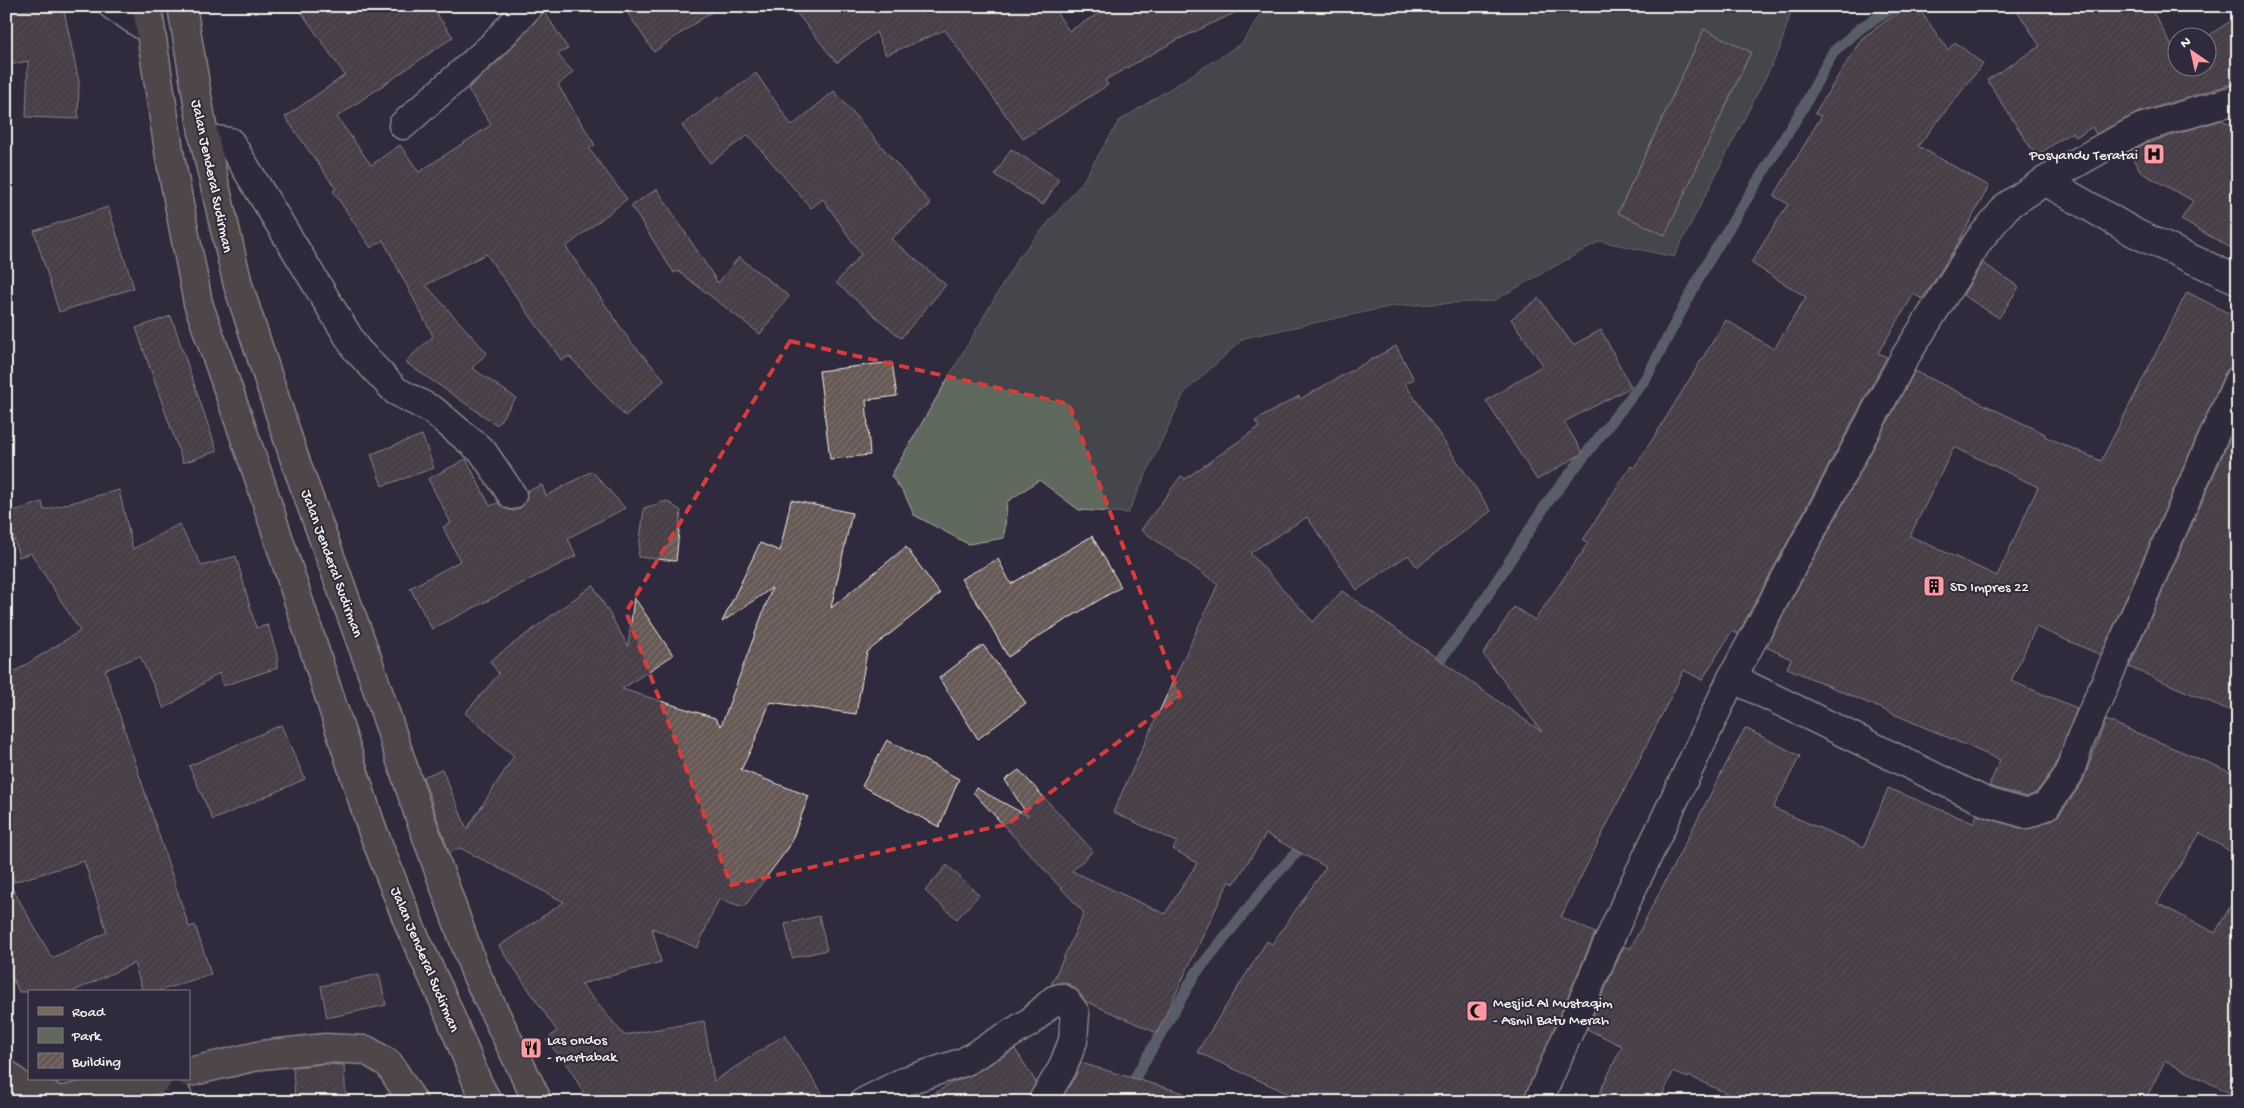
<svg xmlns="http://www.w3.org/2000/svg" width="2244" height="1108" font-family="'Gochi Hand',sans-serif">
	<defs>
		<pattern id="building-hatch" width="6" height="6" patternUnits="userSpaceOnUse" patternTransform="scale(1.25)"><rect width="6" height="6" fill="#655854"/><path d="M-1 1l2-2M0 6l6-6M5 7l2-2" fill="none" stroke="#7c706d"/></pattern>
	</defs>
	<rect width="100%" height="100%" fill="#2f2a3d"/>
	<filter id="ink" filterUnits="userSpaceOnUse"><feTurbulence type="fractalNoise" baseFrequency=".02" numOctaves="2"/><feDisplacementMap in="SourceGraphic" scale="10" xChannelSelector="R" yChannelSelector="G"/><feConvolveMatrix kernelMatrix="1 2 1 2 8 2 1 2 1" color-interpolation-filters="sRGB"/></filter>
	<g filter="url(#ink)">
		<path fill="#61695d" stroke="#aaada2" d="M1267,6H1793L1779,51L1674,257L1600,241L1493,301L1393,306L1244,338L1184,393L1128,513L1079,510L1039,480L1007,502L1004,538L968,544L914,515L905,495L891,476L1018,258L1081,184L1119,121L1242,43Z"/>
		<g fill="none" stroke-linecap="round" stroke-linejoin="round">
			<g stroke="#8d9ba0" stroke-width="11">
				<path d="M1431,671L1472,619L1547,503L1646,378L1706,265L1804,106L1833,52L1862,27L1896,6"/>
				<path d="M1131,1093L1136,1076L1196,973L1270,881L1307,841"/>
			</g>
		</g>
		<g fill="url(#building-hatch)" stroke="#f4f1e8" fill-rule="evenodd">
			<path d="M45,6H63L79,82L78,119L26,117L28,61L10,65L6,47V14Z"/>
			<path d="M297,6H431L453,37L337,117L371,165L400,145L419,172L491,125L468,89L502,58L544,11L568,49L557,54L573,72L558,85L595,145L589,149L627,199L566,247L630,341L665,380L625,416L569,356L562,361L486,254L426,285L487,353L472,368L516,398L497,425L405,362L433,336L383,240L371,248L333,191L336,189L285,117L345,75Z"/>
			<path d="M623,6H720L654,52Z"/>
			<path d="M791,6H1052L1069,31L1111,6H1249L1177,40L1105,80L1108,85L1023,139L945,30L886,55L876,32L837,63Z"/>
			<path d="M1907,6H1917L1948,50L1955,42L1983,64L1918,146L1989,186L1957,245L1933,283L1922,299L1914,294L1878,353L1887,357L1738,634L1732,631L1702,680L1684,670L1561,917L1595,933L1523,1102H1286L1289,1094L1197,1052L1267,941L1272,944L1326,867L1266,834L1234,884L1229,881L1157,1033L1085,1001L1078,991L1069,984L1063,982L1051,985L1084,913L973,792L976,788L1028,816L1005,780L1019,770L1093,851L1072,871L1165,914L1197,863L1173,849L1177,842L1113,812L1218,584L1141,530L1181,476L1185,479L1259,427L1255,421L1299,396L1300,399L1396,346L1414,379L1405,384L1491,511L1417,567L1408,555L1357,590L1307,517L1250,553L1313,622L1342,591L1542,732L1483,654L1514,607L1535,620L1579,556L1583,553L1582,552L1588,543L1583,540L1631,466L1634,468L1656,434L1726,320L1774,349L1806,297L1751,263L1788,204L1774,196L1821,117L1815,113L1862,38Z"/>
			<path d="M2014,6H2106L2114,13L2127,6H2150L2176,54V68H2206V38H2205L2238,16V82L2137,113L2096,134L2092,127L2076,137L2072,132L2036,156L1987,80L2040,46Z"/>
			<path d="M1704,29L1751,52L1665,235L1618,213Z"/>
			<path d="M756,73L792,126L834,91L931,204L891,239L946,285L901,338L836,283L861,254L823,199L811,208L748,135L710,163L682,126L720,96L721,98Z"/>
			<path d="M2222,120L2238,129V252L2181,220L2193,201L2142,173L2128,152L2147,143Z"/>
			<path d="M1011,149L1059,179L1043,205L995,175Z"/>
			<path d="M657,189L718,283L739,257L789,296L760,334L678,271L674,273L631,206Z"/>
			<path d="M108,207L134,288L59,312L34,231Z"/>
			<path d="M1983,263L2019,287L1999,318L1963,295Z"/>
			<path d="M2187,292L2238,318V366L2229,368L2224,375L2101,655L2036,627L2011,681L2077,708L2055,767L2036,793L2026,797L1989,786L2000,760L1787,668L1791,659L1766,647L1915,371L2045,434L2044,436L2101,461ZM1954,447L2038,487L1997,576L1910,536Z"/>
			<path d="M1539,298L1573,345L1601,330L1631,387L1564,422L1583,453L1537,480L1486,401L1543,365L1511,319Z"/>
			<path d="M171,316L217,451L183,463L136,328Z"/>
			<path d="M892,362L897,396L866,400L870,455L830,459L819,371Z"/>
			<path d="M2238,420V714L2129,667Z"/>
			<path d="M422,435L434,468L382,486L371,454Z"/>
			<path d="M466,459L490,506L498,503L506,509L513,511L520,508L526,501L527,491L542,485L546,496L592,471L625,508L568,538L576,556L432,629L410,588L460,561L443,527L451,523L428,479Z"/>
			<path d="M119,490L133,549L179,524L202,566L236,556L256,628L268,625L277,655V668L223,686L219,673L164,709L140,656L105,670L189,927L195,925L211,974L156,992H143L134,963L72,992H19L6,964V877L52,958L107,932L84,861L14,882L6,855V677L80,631L31,553L19,557L7,513L42,502L44,510Z"/>
			<path d="M791,500L852,513L831,608L906,547L940,594L867,652L856,714L770,702L754,743L741,770L809,796L789,847L744,907L719,899L697,948L652,928L661,962L581,984L624,1035L704,1021L714,1081L784,1035L828,1102H588L570,1068L546,1040L557,1031L499,946L564,902L460,848L449,853L423,777L442,769L467,829L514,756L465,713L499,674L490,661L593,585L628,646L634,597L673,655L622,689L715,718L721,726L772,588L722,622L760,543L780,551Z"/>
			<path d="M667,501L681,511L676,561L638,557L644,508Z"/>
			<path d="M1092,536L1121,587L1044,633L1008,657L982,610L961,579L998,559L1011,584Z"/>
			<path d="M983,645L1026,703L978,739L939,678Z"/>
			<path d="M2106,720L2238,775V856L2200,833L2157,903L2215,933L2238,893V1097L2165,1061L2144,1102H1745L1689,1076L1688,1078L1673,1072L1659,1102H1595L1622,1046L1587,1029L1624,946L1630,949L1745,728L1800,756L1773,808L1864,847L1888,788L1973,823L1977,815L2023,829L2033,828L2052,820L2059,815L2082,783Z"/>
			<path d="M281,725L305,779L213,820L189,766Z"/>
			<path d="M887,740L959,779L939,827L862,786Z"/>
			<path d="M947,865L979,895L957,919L925,891Z"/>
			<path d="M819,916L827,950L792,958L785,924Z"/>
			<path d="M379,974L386,1005L327,1018L321,986Z"/>
			<path d="M1015,1049L1036,1082L1026,1102H921L953,1082L972,1075Z"/>
			<path d="M1081,1063L1184,1093L1183,1102H1060Z"/>
			<path d="M326,1064L344,1065L346,1102H295L293,1067Z"/>
		</g>
		<g fill="none" stroke-linecap="round" stroke-linejoin="round">
			<g stroke="#f4f1e8" stroke-width="31">
				<g id="minor">
					<path d="M113,6L150,30"/>
					<path d="M403,125L491,47L529,6"/>
					<path d="M204,138L230,142L356,349L396,391L434,411L483,452L512,495"/>
					<path d="M2045,181L2137,234L2238,280"/>
					<path d="M1732,678L1986,802L2027,814L2046,806L2057,791L2069,774L2081,738L2238,381"/>
					<path d="M169,1079L180,1102"/>
					<path d="M864,1102L905,1081L964,1062L1030,1022L1054,1000L1061,998L1066,1001L1075,1013L1073,1041L1062,1069L1042,1102"/>
					<path d="M1538,1102L1630,893L1732,678L1905,357L1979,240L2007,206L2045,181L2106,146L2141,128L2238,99"/>
				</g>
			</g>
			<g stroke="#f4f1e8" stroke-width="31">
				<g id="major">
					<path d="M189,1072L262,1055L326,1048L366,1050L389,1064L413,1102"/>
					<path d="M6,1074L20,1086L61,1101L157,1079"/>
				</g>
			</g>
			<g stroke="#f4f1e8" stroke-width="31">
				<g id="highway">
					<path d="M147,6L170,157L198,303L259,478L372,829L411,929L444,1001L478,1084L488,1102"/>
					<path d="M182,6L204,138L238,285L295,460L368,661L417,809L476,974L538,1102"/>
				</g>
			</g>
			<use href="#minor" stroke="#2f2a3d" stroke-width="28"/>
			<use href="#major" stroke="#76695c" stroke-width="28"/>
			<use href="#highway" stroke="#76695c" stroke-width="28"/>
		</g>
	</g>
	<path d="M0 0H2244V1108H0ZM790,341L1069,404L1180,696L1008,824L731,885L626,612Z" fill="#2f2a3d" fill-opacity=".55" fill-rule="evenodd"/>
	<path fill="none" stroke="#d93c3b" stroke-width="4" stroke-dasharray="10 6" stroke-linejoin="round" d="M790,341L1069,404L1180,696L1008,824L731,885L626,612Z"/>
	<defs>
		<g id="hospital-square" transform="scale(1.125)"><rect x="-9" y="-9" width="18" height="18" rx="4" fill="#ff9aa2" stroke="#2f2a3d"/><path d="M-5-5h3v3.5h4V-5h3V5h-3V1.5h-4V5h-3Z" fill="#111"/></g>
		<g id="building-square" transform="scale(1.125)"><rect x="-9" y="-9" width="18" height="18" rx="4" fill="#ff9aa2" stroke="#2f2a3d"/><path d="M-4-6H4V6H1V3H-1V6H-4ZM-2.5-4.3h1.7v1.8h-1.7ZM.8-4.3h1.7v1.8H.8ZM-2.5-1h1.7V.8h-1.7ZM.8-1h1.7V.8H.8Z" fill="#111"/></g>
		<g id="mosque-square" transform="scale(1.125)"><rect x="-9" y="-9" width="18" height="18" rx="4" fill="#ff9aa2" stroke="#2f2a3d"/><path d="M3.5-4.9A6 6 0 1 0 3.5 4.9A5 5 0 1 1 3.5-4.9Z" fill="#111"/></g>
		<g id="restaurant-square" transform="scale(1.125)"><rect x="-9" y="-9" width="18" height="18" rx="4" fill="#ff9aa2" stroke="#2f2a3d"/><path d="M-5-6h1v4h1v-4h1v4h1v-4h1v5L-1.5 .5V6h-2V.5L-5-1ZM5-6V6H3V1.5H1.5Q1.5-4 5-6Z" fill="#111"/></g>
	</defs>
	<g fill-rule="evenodd">
		<use href="#hospital-square" x="2154" y="154"/>
		<use href="#building-square" x="1934" y="586"/>
		<use href="#mosque-square" x="1477" y="1011"/>
		<use href="#restaurant-square" x="531" y="1048"/>
	</g>
	<g text-anchor="middle" stroke-width="4" stroke-linejoin="round" paint-order="stroke">
		<g font-size="15" fill="#f4f1e8" stroke="#2f2a3d" text-anchor="start">
			<text x="2138" y="159" text-anchor="end">Posyandu Teratai</text>
			<text x="1950" y="591">SD Impres 22</text>
			<text x="1493" y="1007">Mesjid Al Mustaqim<tspan x="1493" dy="17">- Asmil Batu Merah</tspan></text>
			<text x="547" y="1044">Las ondos<tspan x="547" dy="17">- martabak</tspan></text>
		</g>
		<g font-size="15" fill="#f4f1e8" stroke="#2f2a3d">
			<text transform="translate(213 176) rotate(78)" y="5">Jalan Jenderal Sudirman</text>
			<text transform="translate(333 563) rotate(70)" y="5">Jalan Jenderal Sudirman</text>
			<text transform="translate(426 959) rotate(67)" y="5">Jalan Jenderal Sudirman</text>
		</g>
	</g>
	<rect width="2244" height="1108" fill="none" stroke="#2f2a3d" stroke-width="25"/>
	<rect x="12" y="12" width="2219" height="1083" fill="none" stroke="#f4f1e8" stroke-width="2" filter="url(#ink)"/>
	<rect x="28" y="990" width="162" height="90" fill="#2f2a3d" stroke="#7e7a81"/>
	<rect x="38" y="1007" width="25" height="8" fill="#76695c" stroke="#7e7a81"/>
	<text x="72" y="1016" font-size="15" fill="#f4f1e8">Road</text>
	<rect x="38" y="1028" width="25" height="15" fill="#61695d" stroke="#7e7a81"/>
	<text x="72" y="1040" font-size="15" fill="#f4f1e8">Park</text>
	<rect x="38" y="1053" width="25" height="15" fill="url(#building-hatch)" stroke="#7e7a81"/>
	<text x="72" y="1066" font-size="15" fill="#f4f1e8">Building</text>
	<g transform="translate(2192 52) rotate(326)"><circle r="24" fill="#2f2a3d" stroke="#7e7a81"/>
	<path d="M0-4L9 19L0 12L-9 19Z" fill="#ff9aa2"/>
	<text y="-8" font-size="14" font-weight="bold" text-anchor="middle" fill="#f4f1e8">N</text>
	</g>
</svg>
